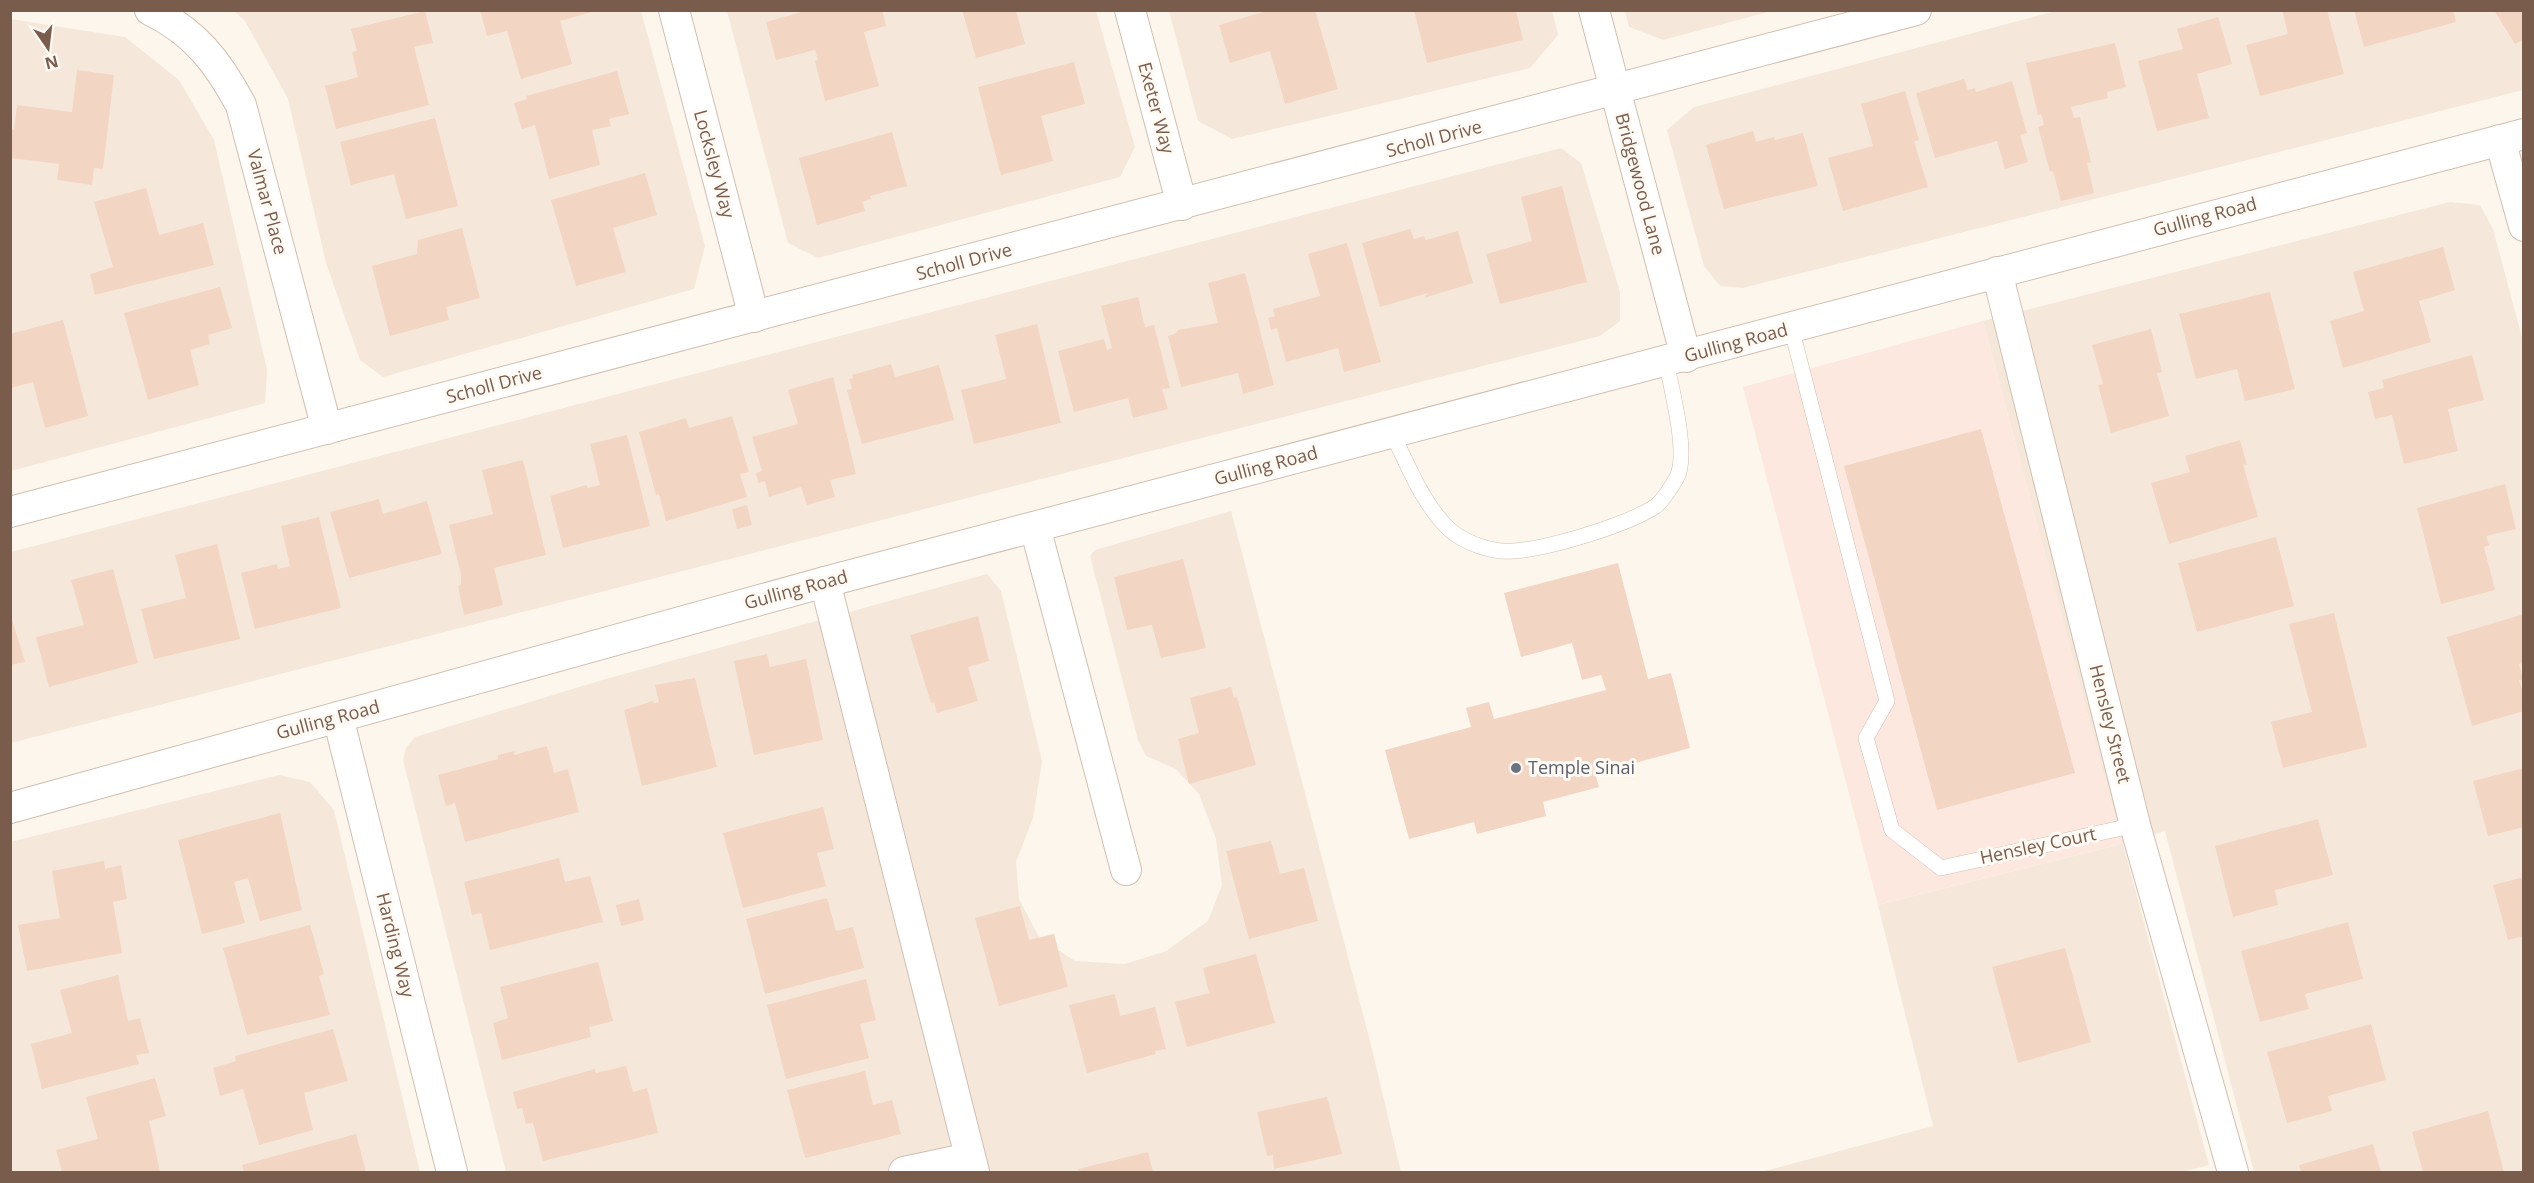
<svg xmlns="http://www.w3.org/2000/svg" width="2534" height="1183" font-family="'Open Sans',sans-serif">
	<rect width="100%" height="100%" fill="#fdf6ec"/>
	<g fill="#f5e8da">
		<path d="M234,11H641L705,246L694,289L383,377L360,360L326,263L288,99L245,21Z"/>
		<path d="M727,11H1096L1135,147L1120,177L818,258L788,243Z"/>
		<path d="M1169,11H1552L1558,35L1530,68L1232,139L1198,121Z"/>
		<path d="M1625,11V10L1772,11L1663,40L1629,27Z"/>
		<path d="M2056,11H2523V90L1743,288L1720,286L1704,266L1667,130L1694,107Z"/>
		<path d="M10,19L125,37L179,80L214,140L267,370L265,403L11,471Z"/>
		<path d="M1561,148L1581,163L1620,292V321L1600,336L11,743V552Z"/>
		<path d="M2450,202L2480,205L2493,229L2523,341V1172H2254L2165,831L2123,844L2209,1165L2183,1172H1761L1933,1126L1878,905L2122,844L1983,321Z"/>
		<path d="M1231,511L1370,1041L1401,1172H506L403,760L406,748L415,737L602,680L987,574L1001,591L1042,761L1033,818L1016,862L1019,899L1039,937L1075,961L1125,964L1166,951L1208,921L1222,885L1216,839L1199,794L1176,769L1146,756L1138,740L1090,556L1095,550Z"/>
		<path d="M279,775L310,782L334,810L420,1172H11L10,842Z"/>
	</g>
	<path fill="#fde8e0" d="M1983,321L2122,844L1878,905L1743,387Z"/>
	<g fill="#f3d5c3">
		<path d="M480,10H595V11L560,21L572,64L521,79L507,31L487,36Z"/>
		<path d="M808,10H882L886,26L864,32L879,86L825,101L815,61L818,60L815,50L776,60L766,22Z"/>
		<path d="M962,10H1016L1025,44L976,58Z"/>
		<path d="M1270,10H1315L1338,89L1285,104L1270,51L1230,63L1219,25Z"/>
		<path d="M1414,10H1516L1523,40L1427,63Z"/>
		<path d="M2282,10H2327L2344,74L2260,96L2246,45L2288,34Z"/>
		<path d="M2354,10H2453L2456,22L2364,47Z"/>
		<path d="M2494,10H2524V39L2515,44Z"/>
		<path d="M425,11L433,43L414,47L429,105L336,129L325,86L358,77L352,52L357,51L351,29Z"/>
		<path d="M2218,17L2232,64L2197,74L2209,118L2157,131L2138,61L2183,49L2177,29Z"/>
		<path d="M2115,43L2126,87L2107,92L2108,98L2071,107L2074,118L2080,117L2091,162L2087,163L2094,193L2061,201L2053,171L2050,172L2038,127L2044,125L2041,114L2038,115L2026,63Z"/>
		<path d="M1074,62L1085,104L1041,116L1053,161L1001,175L978,87Z"/>
		<path d="M77,70L114,75L103,169L94,168L92,185L57,180L59,164L11,158L10,130H14L17,105L72,112Z"/>
		<path d="M617,71L629,114L609,119L611,126L592,130L600,165L549,179L535,125L522,129L514,103L527,99L526,96Z"/>
		<path d="M1964,79L1968,90L1975,88L1976,92L2012,81L2027,133L2020,135L2028,162L2005,169L1997,141L1935,158L1916,93Z"/>
		<path d="M1905,91L1919,140L1914,141L1928,187L1843,211L1828,158L1873,146L1861,104Z"/>
		<path d="M435,118L458,206L406,219L394,174L351,185L340,142Z"/>
		<path d="M1753,131L1756,142L1774,137L1775,140L1803,133L1818,186L1724,209L1706,145Z"/>
		<path d="M892,132L907,186L870,196L871,199L862,202L865,211L817,225L799,158Z"/>
		<path d="M645,173L657,215L613,228L626,272L576,286L551,200Z"/>
		<path d="M1562,186L1587,282L1500,304L1486,254L1532,241L1521,197Z"/>
		<path d="M146,188L159,235L203,223L214,265L95,295L90,274L113,267L94,202Z"/>
		<path d="M462,228L480,298L446,307L449,320L390,336L372,266L417,254L418,240Z"/>
		<path d="M1410,229L1414,239L1424,236L1426,240L1458,231L1473,283L1424,298L1428,293L1380,307L1362,243Z"/>
		<path d="M1347,243L1381,362L1344,372L1338,348L1286,362L1277,328L1271,330L1268,318L1275,316L1273,309L1320,296L1308,254Z"/>
		<path d="M2443,247L2455,290L2419,301L2431,342L2343,368L2330,321L2364,311L2353,272Z"/>
		<path d="M1245,273L1274,385L1243,394L1238,373L1181,387L1168,336L1175,334L1178,330L1218,323L1208,283Z"/>
		<path d="M220,287L232,328L208,335L210,344L190,350L199,385L148,400L124,313Z"/>
		<path d="M2270,292L2295,389L2245,401L2237,369L2196,379L2179,314Z"/>
		<path d="M1138,297L1145,327L1154,325L1170,388L1162,389L1168,409L1133,418L1128,398L1074,412L1058,351L1104,339L1107,350L1112,348L1101,306Z"/>
		<path d="M63,320L88,416L45,428L33,382L10,388V334Z"/>
		<path d="M1037,324L1061,423L974,444L961,390L1006,379L995,335Z"/>
		<path d="M2151,329L2162,372L2157,373L2169,416L2111,433L2098,385L2103,384L2092,345Z"/>
		<path d="M2472,355L2484,400L2448,409L2458,451L2404,464L2392,415L2375,419L2368,392L2384,388L2382,380Z"/>
		<path d="M891,364L895,377L939,365L954,420L862,444L847,390L852,389L849,379L853,378L852,375Z"/>
		<path d="M833,377L856,474L830,480L835,497L807,505L801,487L769,497L765,481L758,483L756,473L762,471L752,437L798,424L788,390Z"/>
		<path d="M732,416L749,472L740,474L747,497L666,521L659,494L656,495L639,432L686,418L689,428Z"/>
		<path d="M1981,429L2075,773L1937,810L1844,466Z"/>
		<path d="M627,435L650,526L563,548L550,496L586,485L588,488L600,485L590,444Z"/>
		<path d="M2240,440L2247,465L2243,464L2258,517L2169,544L2151,483L2190,472L2185,456Z"/>
		<path d="M523,460L546,555L494,568L503,605L464,615L458,586L461,585V575L449,525L493,514L482,470Z"/>
		<path d="M2505,484L2516,529L2486,536L2489,545L2484,547L2495,590L2441,604L2417,508Z"/>
		<path d="M379,499L383,514L427,501L442,554L349,578L330,512Z"/>
		<path d="M747,505L752,525L737,529L732,509Z"/>
		<path d="M319,517L341,608L255,629L241,573L277,564L278,569L290,566L281,526Z"/>
		<path d="M2276,537L2294,606L2197,632L2178,563Z"/>
		<path d="M217,544L240,639L154,659L141,609L186,598L175,555Z"/>
		<path d="M1183,559L1206,648L1161,658L1152,625L1127,630L1114,577Z"/>
		<path d="M1618,563L1648,679L1671,673L1690,748L1595,774L1599,787L1543,802L1546,816L1477,834L1474,822L1409,839L1385,750L1471,727L1466,708L1489,702L1494,719L1606,690L1601,675L1582,680L1572,643L1521,657L1504,593Z"/>
		<path d="M113,569L138,663L49,687L36,637L84,625L71,580Z"/>
		<path d="M10,612L25,662L10,665Z"/>
		<path d="M2334,613L2367,747L2283,768L2271,722L2312,712L2289,624Z"/>
		<path d="M2524,614V663L2519,664L2523,680H2519L2524,695V711L2472,726L2447,637Z"/>
		<path d="M978,616L989,661L968,667L978,701L937,713L934,702L931,703L910,635Z"/>
		<path d="M767,654L770,667L806,659L823,740L754,755L734,661Z"/>
		<path d="M695,678L717,767L642,786L624,710L653,701L654,703L659,702L655,685Z"/>
		<path d="M1231,687L1234,698L1237,697L1256,765L1189,784L1178,739L1199,733L1190,698Z"/>
		<path d="M547,746L554,773L568,769L579,812L465,842L455,803L446,806L438,775L498,759V755L515,751L514,755Z"/>
		<path d="M2524,768V827L2488,836L2473,781Z"/>
		<path d="M823,807L834,849L817,853L826,886L743,908L723,833Z"/>
		<path d="M280,813L302,910L260,921L248,878L234,882L245,923L202,934L178,840Z"/>
		<path d="M2318,819L2333,875L2275,890L2278,905L2233,917L2215,846Z"/>
		<path d="M1271,841L1280,874L1304,868L1318,921L1249,939L1226,851Z"/>
		<path d="M559,858L565,882L590,876L603,922L490,950L481,913L472,915L464,882Z"/>
		<path d="M104,861L105,869L121,865L127,899L113,902L122,953L27,971L18,925L60,918L52,871Z"/>
		<path d="M2524,877V936L2508,940L2493,885Z"/>
		<path d="M827,898L836,931L853,927L864,968L765,994L746,919Z"/>
		<path d="M639,899L644,920L621,926L616,905Z"/>
		<path d="M1020,906L1029,940L1054,934L1068,987L999,1006L975,918Z"/>
		<path d="M2348,922L2363,979L2305,994L2309,1009L2260,1022L2241,951Z"/>
		<path d="M310,925L324,974L319,976L330,1015L247,1035L223,948Z"/>
		<path d="M2065,948L2091,1042L2018,1063L1992,967Z"/>
		<path d="M1256,954L1275,1023L1187,1047L1175,1002L1209,993L1203,968Z"/>
		<path d="M598,962L613,1021L589,1027L591,1037L502,1060L493,1023L508,1018L500,987Z"/>
		<path d="M118,975L128,1021L140,1018L149,1053L136,1055L139,1064L42,1089L31,1044L72,1033L60,990Z"/>
		<path d="M866,979L876,1020L860,1024L869,1058L786,1079L767,1005Z"/>
		<path d="M1115,994L1120,1016L1155,1007L1166,1049L1155,1051L1156,1054L1087,1073L1069,1005Z"/>
		<path d="M2371,1024L2386,1080L2328,1096L2332,1111L2287,1123L2267,1052Z"/>
		<path d="M333,1029L348,1081L304,1093L313,1130L259,1145L243,1089L220,1096L213,1068L236,1061L235,1056Z"/>
		<path d="M626,1066L633,1092L647,1088L658,1133L543,1161L533,1123L526,1124L522,1108L517,1109L513,1092L595,1069L596,1073Z"/>
		<path d="M865,1071L873,1105L892,1100L901,1134L805,1158L787,1090Z"/>
		<path d="M155,1078L166,1116L149,1121L160,1171L62,1172L56,1150L98,1139L86,1097Z"/>
		<path d="M1327,1097L1342,1154L1274,1169L1273,1155L1267,1156L1257,1112Z"/>
		<path d="M2488,1111L2504,1172H2423L2412,1132Z"/>
		<path d="M356,1134L366,1172H244L242,1165Z"/>
		<path d="M2373,1144L2381,1172H2301L2299,1165Z"/>
		<path d="M1148,1152L1153,1172H1079L1078,1169Z"/>
	</g>
	<g fill="none" stroke-linecap="round" stroke-linejoin="round">
		<g stroke="#d1beb0" stroke-width="16">
			<g id="service">
				<path d="M1791,327L1887,701L1866,738L1892,830L1941,868L2135,825"/>
				<path d="M1392,433C1408,465 1423,505 1450,530C1465,543 1493,553 1513,551C1548,549 1627,525 1656,506C1663,500 1673,485 1677,477C1689,454 1671,387 1666,361"/>
			</g>
		</g>
		<g stroke="#d1beb0" stroke-width="32">
			<g id="minor">
				<path d="M150,10C195,32 218,62 241,105L327,429"/>
				<path d="M674,10L754,317"/>
				<path d="M1130,10L1182,205"/>
				<path d="M1594,10L1686,357"/>
				<path d="M2500,140L2524,226"/>
				<path d="M1997,272L2135,825L2233,1172"/>
				<path d="M10,512L1916,10"/>
				<path d="M1035,527L1126,870"/>
				<path d="M825,582L974,1172"/>
				<path d="M338,717L452,1172"/>
				<path d="M10,808L825,582L2524,134"/>
				<path d="M904,1172L970,1158"/>
			</g>
		</g>
		<use href="#service" stroke="#fff" stroke-width="15"/>
		<use href="#minor" stroke="#fff" stroke-width="30"/>
	</g>
	<circle fill="#6b7280" stroke="#fffaf3" stroke-width="2" cx="1516" cy="768" r="6"/>
	<g text-anchor="middle" stroke-width="6" stroke-linejoin="round" paint-order="stroke">
		<g font-size="18" fill="#7a5c4d" stroke="#fffaf3">
			<text transform="translate(1156 108) rotate(75)" y="6">Exeter Way</text>
			<text transform="translate(1434 139) rotate(-15)" y="6">Scholl Drive</text>
			<text transform="translate(714 164) rotate(75)" y="6">Locksley Way</text>
			<text transform="translate(1640 184) rotate(75)" y="6">Bridgewood Lane</text>
			<text transform="translate(267 202) rotate(75)" y="6">Valmar Place</text>
			<text transform="translate(2205 217) rotate(-15)" y="6">Gulling Road</text>
			<text transform="translate(964 262) rotate(-15)" y="6">Scholl Drive</text>
			<text transform="translate(1736 343) rotate(-15)" y="6">Gulling Road</text>
			<text transform="translate(494 385) rotate(-15)" y="6">Scholl Drive</text>
			<text transform="translate(1266 466) rotate(-15)" y="6">Gulling Road</text>
			<text transform="translate(796 590) rotate(-15)" y="6">Gulling Road</text>
			<text transform="translate(328 720) rotate(-15)" y="6">Gulling Road</text>
			<text transform="translate(2110 724) rotate(76)" y="6">Hensley Street</text>
			<text transform="translate(2038 846) rotate(-12)" y="6">Hensley Court</text>
			<text transform="translate(395 945) rotate(76)" y="6">Harding Way</text>
		</g>
		<g font-size="18" fill="#5b616d" stroke="#fffaf3" text-anchor="start">
			<text x="1528" y="774">Temple Sinai</text>
		</g>
	</g>
	<rect width="2534" height="1183" fill="none" stroke="#7a5c4d" stroke-width="24"/>
	<g transform="translate(48 48) rotate(166)" stroke="#fffaf3" stroke-width="4.5" paint-order="stroke">
	<path d="M0-4.5L10 22L0 15L-10 22Z" fill="#7a5c4d"/>
	<text y="-9" font-size="16" font-weight="bold" text-anchor="middle" fill="#7a5c4d">N</text>
	</g>
</svg>
